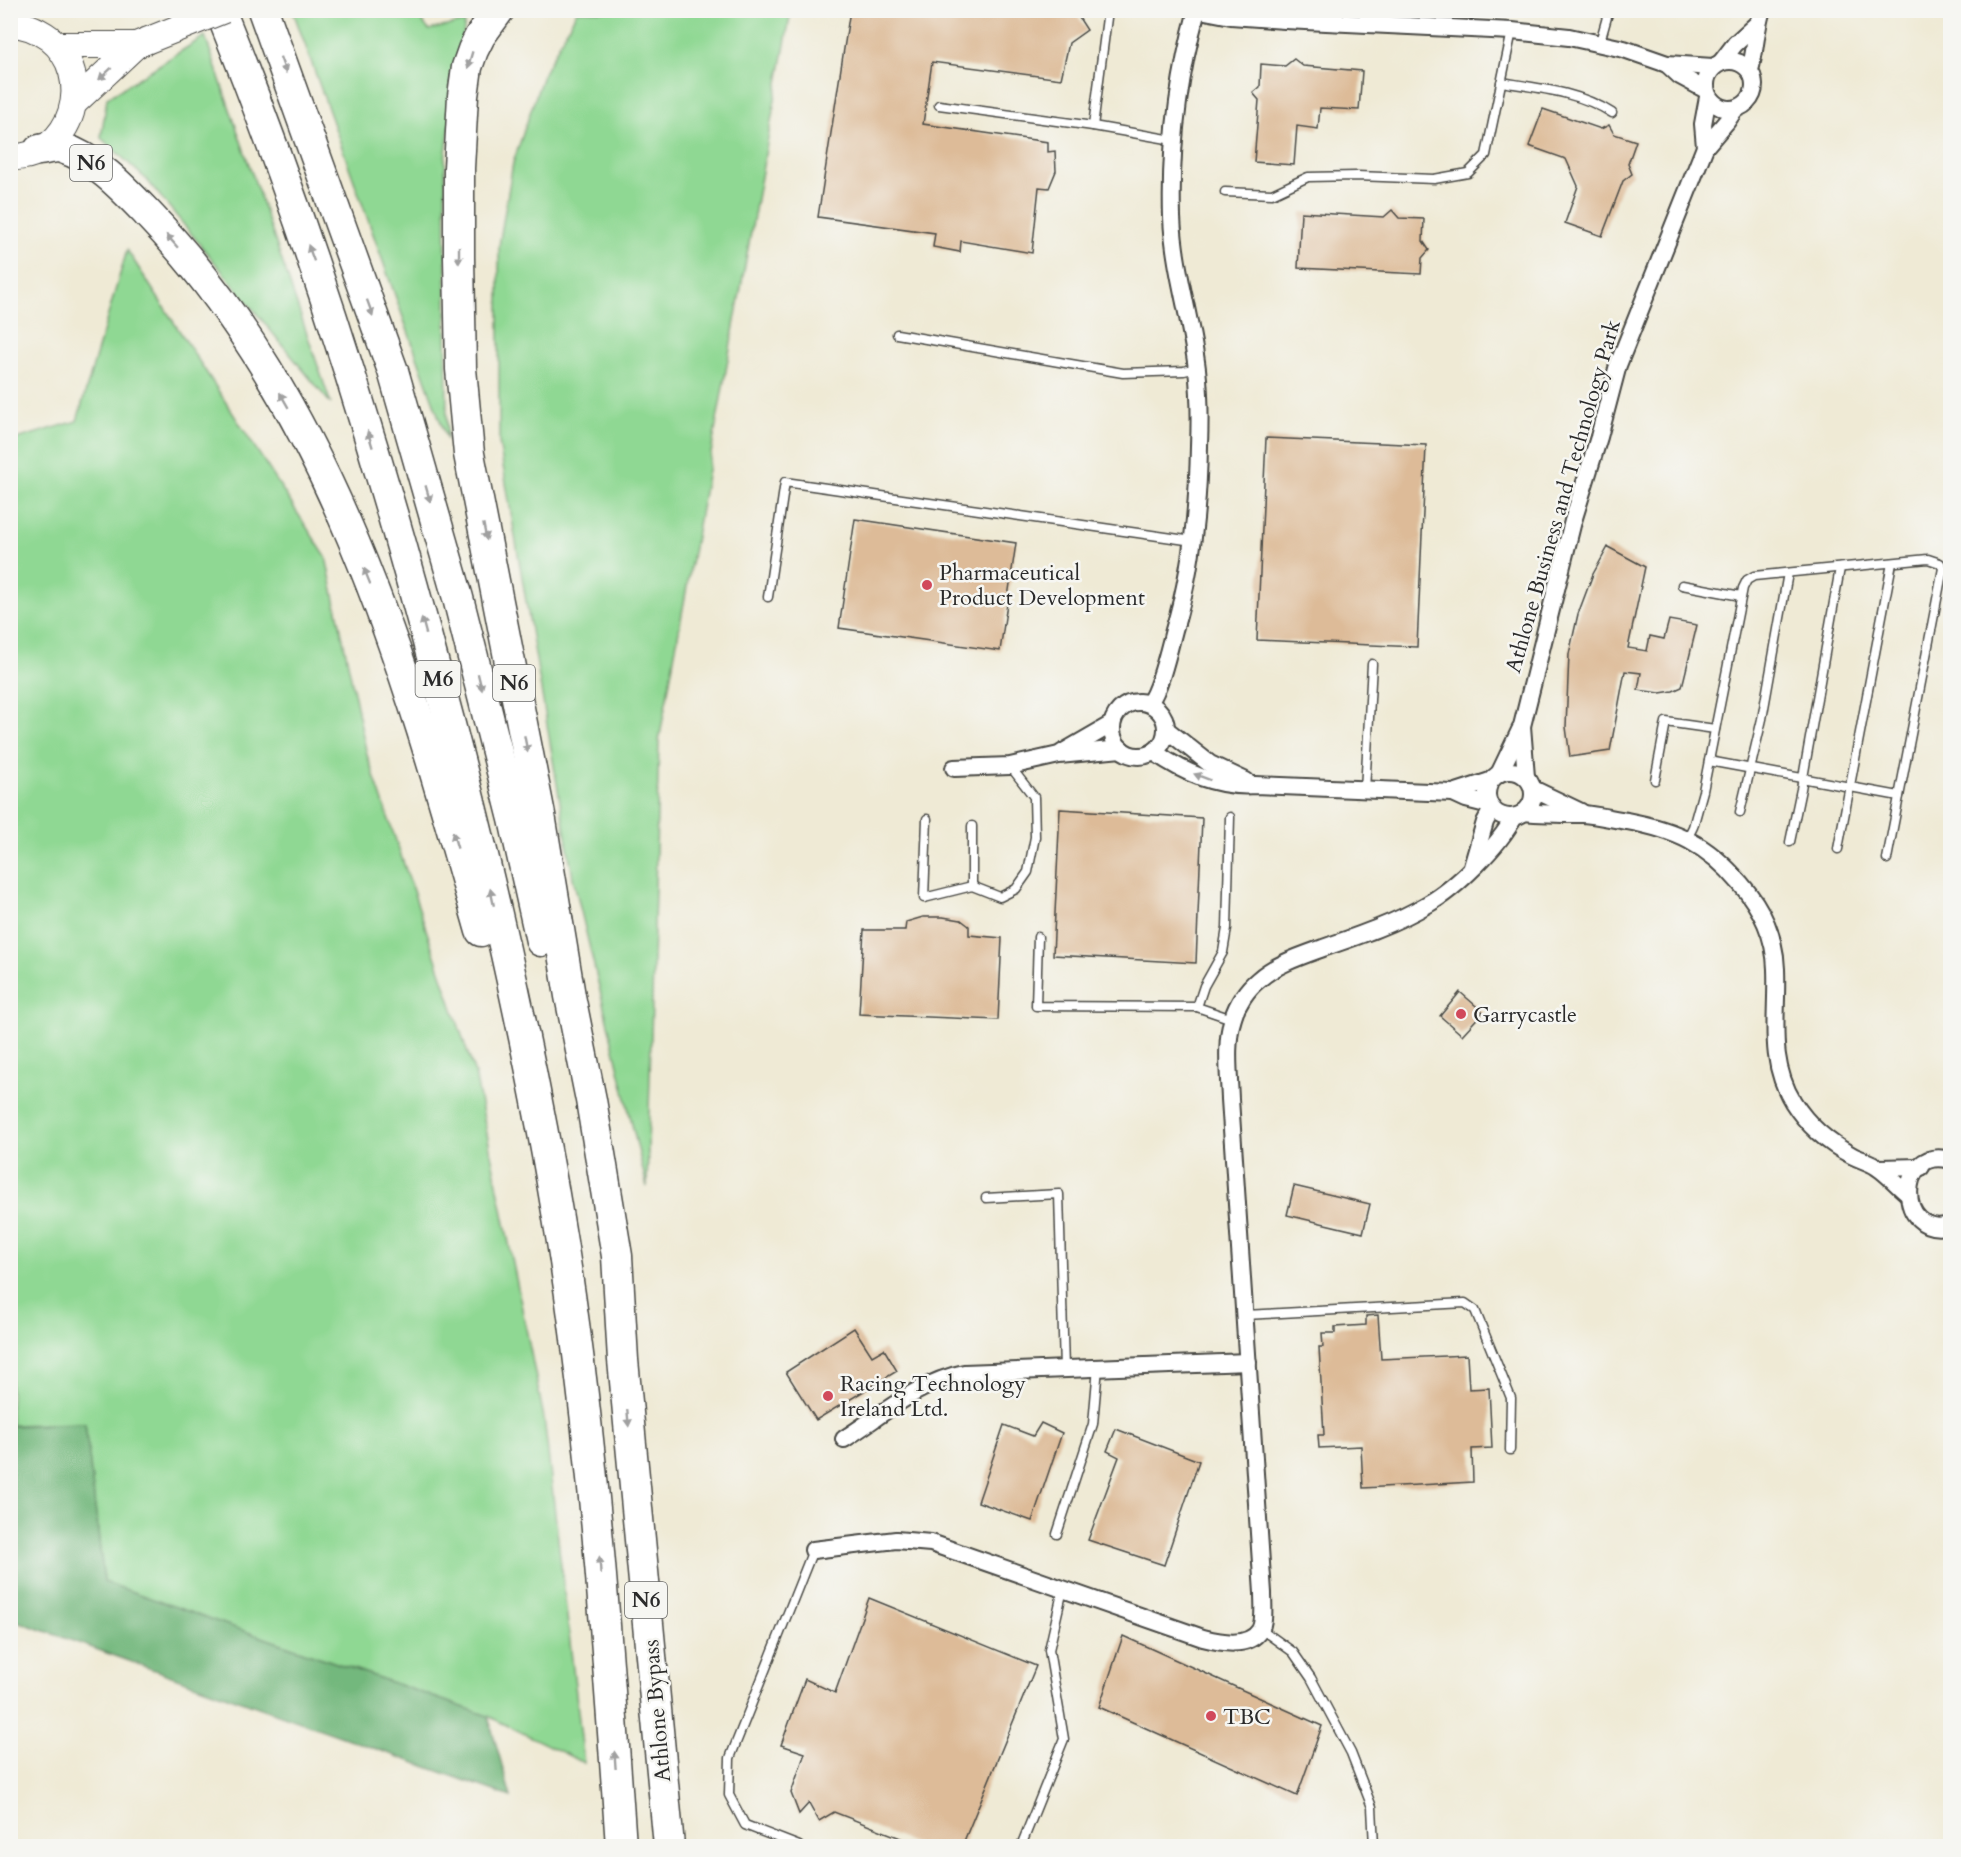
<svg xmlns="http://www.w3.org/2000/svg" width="1961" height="1857" font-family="Cardo,serif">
	<rect width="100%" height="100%" fill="#f6f6f2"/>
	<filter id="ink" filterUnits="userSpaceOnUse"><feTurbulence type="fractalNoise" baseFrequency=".0167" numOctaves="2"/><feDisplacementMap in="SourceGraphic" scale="12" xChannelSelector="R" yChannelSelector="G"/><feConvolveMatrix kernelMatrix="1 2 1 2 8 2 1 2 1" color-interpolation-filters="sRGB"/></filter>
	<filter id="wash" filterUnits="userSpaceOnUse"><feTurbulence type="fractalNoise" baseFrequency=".008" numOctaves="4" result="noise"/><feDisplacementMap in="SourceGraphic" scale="24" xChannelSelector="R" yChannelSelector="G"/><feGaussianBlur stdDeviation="1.35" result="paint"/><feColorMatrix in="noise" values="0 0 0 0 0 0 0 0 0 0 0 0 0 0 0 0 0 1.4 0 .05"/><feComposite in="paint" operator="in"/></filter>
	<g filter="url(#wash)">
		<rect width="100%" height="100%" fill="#efead5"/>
		<g fill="#8fd893" stroke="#5d825f" stroke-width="1.5">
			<path d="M293,11H413L429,30L465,22L445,159L447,440Z"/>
			<path d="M577,11H791L659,741L647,1187L573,878L499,442V246L513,163L543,75Z"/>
			<path d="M205,36L331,404L147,180L101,138L107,98Z"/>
			<path d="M127,250L326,557L367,755L475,1074L544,1418L584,1763L488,1716L104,1582L85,1423L11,1425L10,441L77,421Z"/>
		</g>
		<path fill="#73b87d" stroke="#4f7254" stroke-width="1.5" d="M85,1423L104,1582L488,1716L511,1797L11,1619V1426Z"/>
		<g id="blocks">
			<g fill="#ddbb98">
				<path d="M850,10H1074L1087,30L1069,43L1061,79L932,62L923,124L1048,142V152L1055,151L1056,171L1049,188L1039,187L1032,253L961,241L960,252L933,247L935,233L818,217Z"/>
				<path d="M1294,59L1303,66L1362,71L1359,110L1320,108L1318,129L1297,126L1294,165L1254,162L1259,100L1253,93L1260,87L1261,64L1285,66Z"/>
				<path d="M1543,109L1601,129L1609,125L1614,134L1636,141L1628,164L1632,174L1623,181L1602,236L1565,223L1578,186L1566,159L1529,146Z"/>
				<path d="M1392,210L1399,218L1424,219L1423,241L1429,250L1422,258L1421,274L1298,268L1301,212L1384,217Z"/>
				<path d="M1266,438L1426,445L1417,647L1257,640Z"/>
				<path d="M855,519L1016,543L1000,651L839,628Z"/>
				<path d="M1608,547L1645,567L1628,648L1647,651L1650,636L1664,639L1669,620L1697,625L1682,687L1673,691L1660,693L1638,690L1641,673L1625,671L1610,751L1570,757L1566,727L1569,654L1578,614L1593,574Z"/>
				<path d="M1060,809L1202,818L1196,963L1053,955Z"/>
				<path d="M923,917H943L961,920L969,926V935L1002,938L998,1020L859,1014L864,930H905L906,922Z"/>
				<path d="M1460,992L1483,1012L1462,1035L1440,1016Z"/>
				<path d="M1294,1186L1370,1204L1363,1233L1287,1215Z"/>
				<path d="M1378,1315L1381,1359L1467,1355L1469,1389L1489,1388L1492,1448L1472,1449L1473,1482L1363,1488L1361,1446L1319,1448L1318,1435H1324L1319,1347H1323L1322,1333H1335V1327L1366,1325V1316Z"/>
				<path d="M854,1328L872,1356L884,1349L897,1371L816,1420L786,1372Z"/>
				<path d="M1041,1423L1062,1433L1032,1521L978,1502L1004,1425L1033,1436Z"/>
				<path d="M1116,1429L1199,1461L1164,1565L1088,1540L1119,1457L1107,1451Z"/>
				<path d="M869,1598L1036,1666L962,1846H921L834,1812L819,1821L809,1803L799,1814L791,1793L805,1753L781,1745L805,1679L835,1693Z"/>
				<path d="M1123,1636L1322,1726L1297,1796L1099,1707Z"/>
			</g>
		</g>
	</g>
	<g filter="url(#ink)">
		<use href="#blocks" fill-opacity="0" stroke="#484844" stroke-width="1.5"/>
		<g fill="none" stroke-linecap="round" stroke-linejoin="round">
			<g stroke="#484844" stroke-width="11">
				<g id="lane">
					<path d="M1600,42L1609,10"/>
					<path d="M1501,82C1539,88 1580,92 1612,113"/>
					<path d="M939,105L1093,126L1173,140"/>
					<path d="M1093,126L1108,10"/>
					<path d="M1225,192L1272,194L1308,177L1357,176L1434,179L1468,173L1486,155L1512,31"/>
					<path d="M897,334L1123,373L1184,371L1197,368"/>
					<path d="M1682,585L1741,596"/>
					<path d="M768,597L785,482L1193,541"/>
					<path d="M1709,761L1899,796"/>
					<path d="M1655,780L1666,722L1715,729"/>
					<path d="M1365,790L1372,664"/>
					<path d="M1740,812L1762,719L1788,573"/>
					<path d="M927,819L924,898L972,886L1000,897L1016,889L1028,872L1035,837L1034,797L1010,766"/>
					<path d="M972,826V886"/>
					<path d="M1687,839L1693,827L1703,791L1743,588L1747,580L1754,576L1928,559L1940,563L1943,568L1887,859"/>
					<path d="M1790,842L1801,789L1840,568"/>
					<path d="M1838,849L1892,563"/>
					<path d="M1038,937L1036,1006L1197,1007L1232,1019"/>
					<path d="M1197,1007L1204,986L1223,952L1227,928L1230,817"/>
					<path d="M986,1198L1059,1194L1064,1369"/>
					<path d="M1245,1315L1465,1303L1475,1310L1511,1398L1510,1450"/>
					<path d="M1057,1534L1093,1424L1098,1367"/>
					<path d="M1261,1629L1293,1652L1311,1678L1351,1753L1372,1807L1374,1846"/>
					<path d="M799,1846L745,1825L729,1795L730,1758L813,1550"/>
					<path d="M1021,1846L1064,1739L1049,1650L1063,1589"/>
				</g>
			</g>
			<g stroke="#484844" stroke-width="20">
				<g id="street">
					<path d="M1200,10L1231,16L1285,20L1512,31L1569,37L1624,49L1667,64L1713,67"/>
					<circle cx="1730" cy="85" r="24"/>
					<path d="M1722,61L1735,44L1757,24"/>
					<path d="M1667,64L1680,76L1706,90"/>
					<path d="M1750,70C1756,50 1755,30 1762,10"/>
					<path d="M1705,147L1703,124L1708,97"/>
					<circle cx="1139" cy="729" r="27"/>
					<path d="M1149,703C1160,689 1169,649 1174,630C1192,571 1198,508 1199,446C1200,421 1200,395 1197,369C1191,318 1174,269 1172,217C1170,147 1178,78 1197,10"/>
					<path d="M1522,726L1526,777"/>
					<path d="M1167,730L1210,764L1246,781"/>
					<path d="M1154,752C1184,773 1218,788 1255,785L1453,793L1490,781"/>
					<path d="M1062,753L1112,724"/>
					<path d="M954,768L1010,766L1059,755L1121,749"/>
					<circle cx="1510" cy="794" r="23"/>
					<path d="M1500,772L1522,726L1573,521L1599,437L1618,365L1705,147L1727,121L1735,109"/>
					<path d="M1533,789L1581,812"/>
					<path d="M1453,793L1466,799L1490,805"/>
					<path d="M1524,812C1543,814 1563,814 1583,814C1597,815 1613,819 1627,821C1676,830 1707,844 1740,883C1761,907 1775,936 1776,969C1778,1016 1767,1059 1793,1102C1808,1126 1828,1143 1853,1156C1861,1160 1870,1162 1877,1167C1888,1174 1898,1186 1908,1194"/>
					<path d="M1472,867L1485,822L1492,809"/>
					<path d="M1950,1160C1896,1145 1895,1240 1950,1225"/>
					<path d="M1879,1168L1921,1167"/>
					<path d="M844,1439C882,1415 919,1382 964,1373L1248,1362"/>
					<path d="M813,1550L896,1540L931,1543L1203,1638C1219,1642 1248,1649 1260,1630C1265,1621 1263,1604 1263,1593L1230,1099C1229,1074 1225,1042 1233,1018C1237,1004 1247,989 1258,980C1276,964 1301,956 1323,948C1358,936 1396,923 1428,904C1456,888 1499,846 1514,817"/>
				</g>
			</g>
			<g stroke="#484844" stroke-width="28">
				<g id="primary">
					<path d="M10,24C25,24 38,30 49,38C97,75 73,159 10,157"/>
					<path d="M58,45H136L146,41"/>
					<path d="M74,103L136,45"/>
				</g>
			</g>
			<g stroke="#484844" stroke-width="33">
				<g id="highway">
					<path d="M220,10C307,225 376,445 435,668C486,857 531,1049 562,1242C594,1442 607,1645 621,1846"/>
					<path d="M263,10L393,371L458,598L514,819L541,941"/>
					<path d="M499,10L480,36L473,50L467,67L463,96L459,168V257L461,369L469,454L540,815L570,996L591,1100L617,1256L623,1360L669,1846"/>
					<path d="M39,150C46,149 56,146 62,148C95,158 124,189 147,213C335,408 409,678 481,931"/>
				</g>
			</g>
			<use href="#lane" stroke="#fff" stroke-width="8"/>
			<use href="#street" stroke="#fff" stroke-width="16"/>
			<use href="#primary" stroke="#fff" stroke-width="26"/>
			<use href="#highway" stroke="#fff" stroke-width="30"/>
			<g stroke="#484844" stroke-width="28" stroke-linecap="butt">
				<path id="primary-bridge" d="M146,41L224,10"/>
			</g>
			<use href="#primary-bridge" stroke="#fff" stroke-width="26"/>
		</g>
		<defs><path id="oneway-solid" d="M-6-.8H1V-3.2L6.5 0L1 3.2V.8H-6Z" transform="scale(1.5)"/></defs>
		<g fill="#a0a0a0">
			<use href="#oneway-solid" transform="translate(470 60) rotate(106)"/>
			<use href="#oneway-solid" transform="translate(283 65) rotate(70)"/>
			<use href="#oneway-solid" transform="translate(105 74) rotate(137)"/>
			<use href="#oneway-solid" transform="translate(172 241) rotate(-131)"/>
			<use href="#oneway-solid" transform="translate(311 253) rotate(-110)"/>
			<use href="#oneway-solid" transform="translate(459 255) rotate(90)"/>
			<use href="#oneway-solid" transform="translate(370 308) rotate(70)"/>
			<use href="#oneway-solid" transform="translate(284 400) rotate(-120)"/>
			<use href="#oneway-solid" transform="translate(370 439) rotate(-107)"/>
			<use href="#oneway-solid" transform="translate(428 494) rotate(74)"/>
			<use href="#oneway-solid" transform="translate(485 532) rotate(79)"/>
			<use href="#oneway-solid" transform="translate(367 576) rotate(-112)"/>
			<use href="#oneway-solid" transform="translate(424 626) rotate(-105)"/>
			<use href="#oneway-solid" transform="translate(480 682) rotate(76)"/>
			<use href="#oneway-solid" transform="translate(526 744) rotate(79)"/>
			<use href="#oneway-solid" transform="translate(1202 777) rotate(-159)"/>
			<use href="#oneway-solid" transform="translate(455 840) rotate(-106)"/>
			<use href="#oneway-solid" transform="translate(492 897) rotate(-102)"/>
			<use href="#oneway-solid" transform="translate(628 1418) rotate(85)"/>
			<use href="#oneway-solid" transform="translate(600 1565) rotate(-94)"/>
			<use href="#oneway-solid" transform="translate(615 1760) rotate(-94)"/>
		</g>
	</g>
	<g fill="#d1495b" stroke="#f6f6f2" stroke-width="2">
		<circle cx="927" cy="585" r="6"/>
		<circle cx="1461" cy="1014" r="6"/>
		<circle cx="828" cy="1396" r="6"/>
		<circle cx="1211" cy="1716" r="6"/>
	</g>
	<g text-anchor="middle" stroke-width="5" stroke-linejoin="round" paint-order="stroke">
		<g fill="#f6f6f2" stroke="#686867" stroke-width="1.5">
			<rect x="70" y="145" width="42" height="36" rx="4.5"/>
			<rect x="415.5" y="661" width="45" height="36" rx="4.5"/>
			<rect x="493" y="665" width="42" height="36" rx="4.5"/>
			<rect x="625" y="1582" width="42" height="36" rx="4.5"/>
		</g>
		<g font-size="21" font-weight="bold" fill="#2b2b2b">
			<text x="91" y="170">N6</text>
			<text x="438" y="686">M6</text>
			<text x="514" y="690">N6</text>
			<text x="646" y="1607">N6</text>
		</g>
		<g font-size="22" fill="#2b2b2b" stroke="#f6f6f2">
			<text transform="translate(1562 496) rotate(-74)" y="8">Athlone Business and Technology Park</text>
			<text transform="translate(656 1711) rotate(-95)" y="8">Athlone Bypass</text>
		</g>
		<g font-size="22" fill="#2b2b2b" stroke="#f6f6f2" text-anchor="start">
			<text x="939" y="580">Pharmaceutical<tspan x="939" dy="25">Product Development</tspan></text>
			<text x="1473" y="1022">Garrycastle</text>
			<text x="840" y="1391">Racing Technology<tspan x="840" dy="25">Ireland Ltd.</tspan></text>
			<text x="1223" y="1724">TBC</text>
		</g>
	</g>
	<rect width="1961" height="1857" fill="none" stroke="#f6f6f2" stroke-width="36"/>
</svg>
